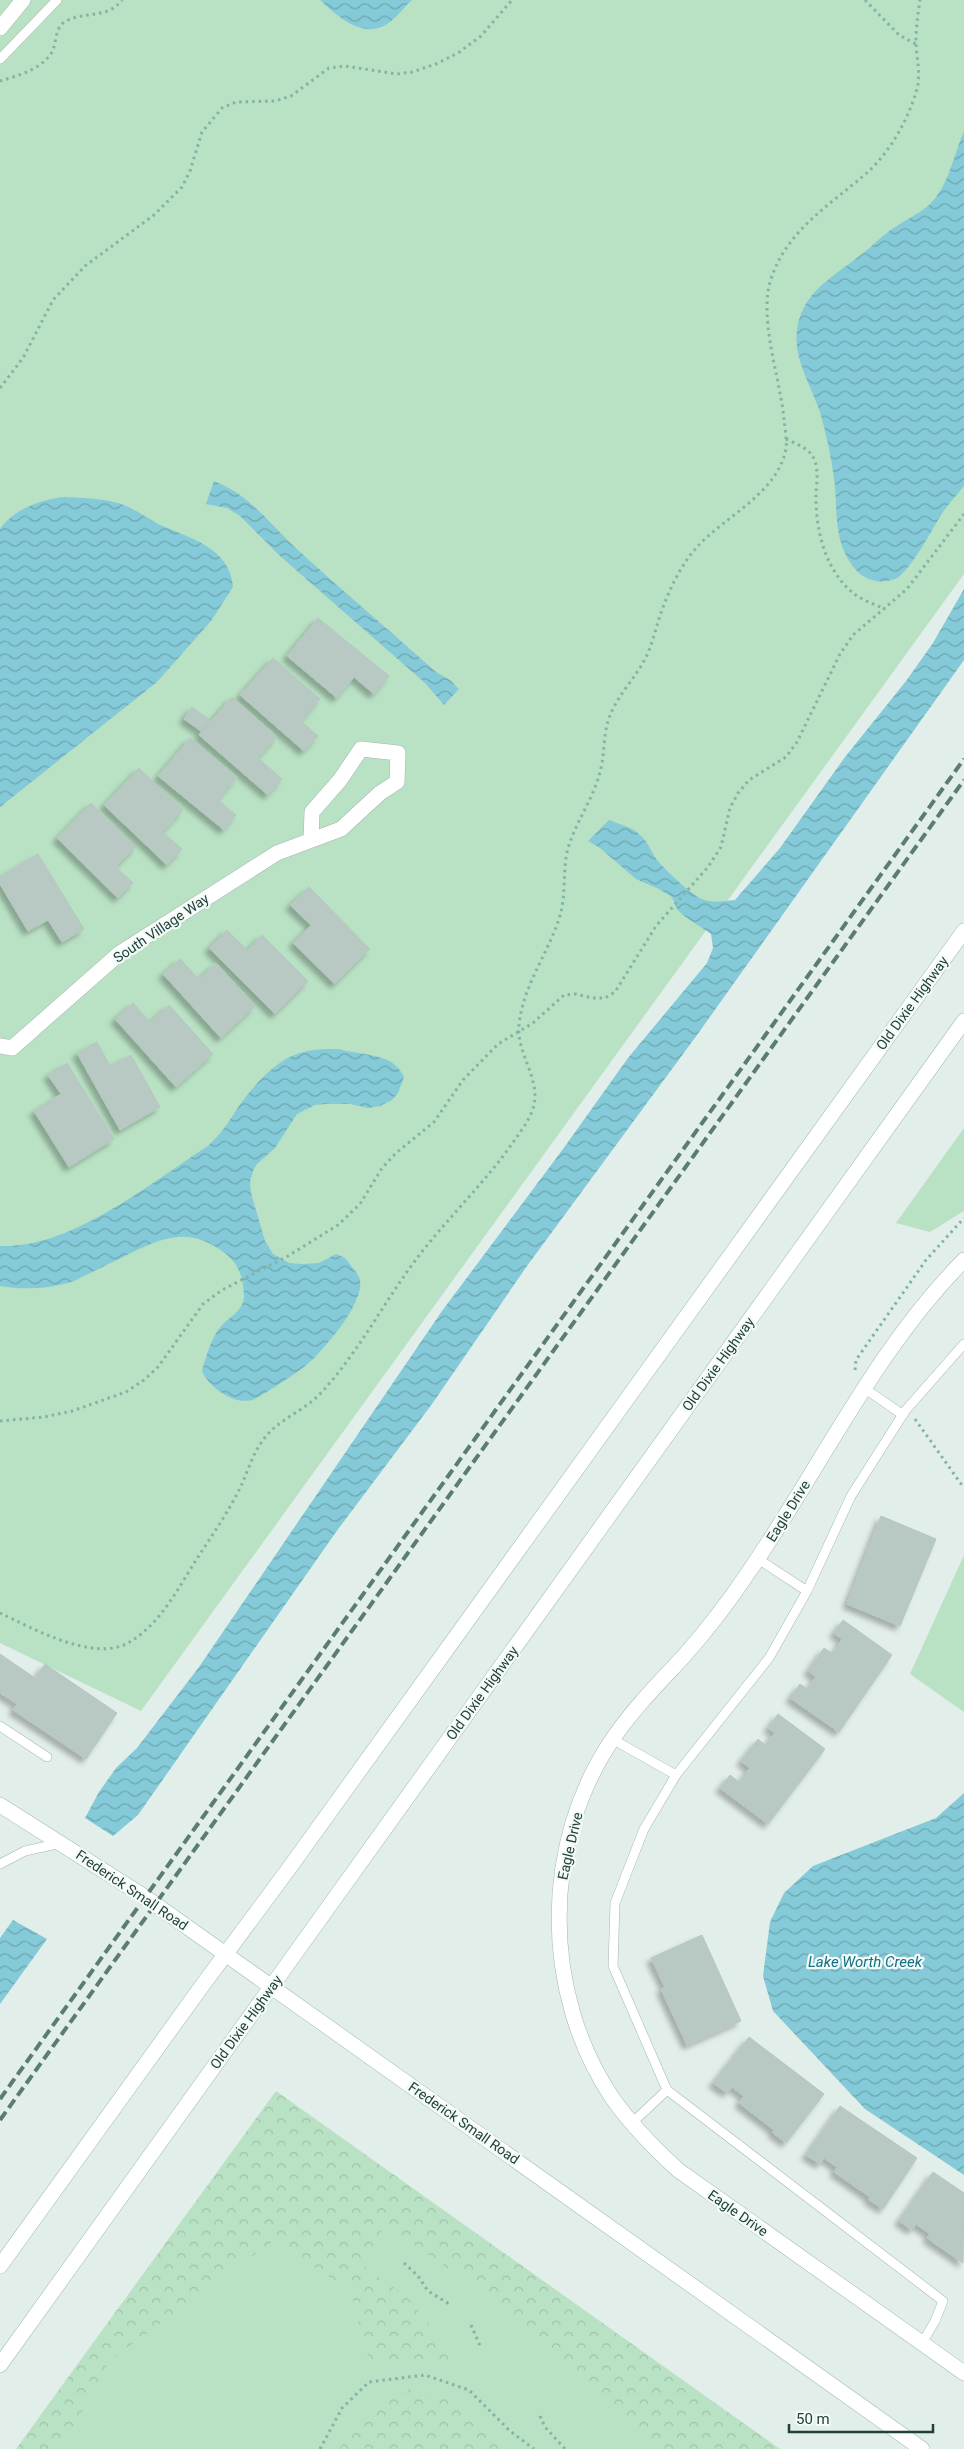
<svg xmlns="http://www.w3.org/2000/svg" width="964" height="2449" font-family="Roboto,sans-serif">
	<defs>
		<pattern id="forest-crowns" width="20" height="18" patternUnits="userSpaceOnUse" patternTransform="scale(1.25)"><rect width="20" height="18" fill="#b9e1c4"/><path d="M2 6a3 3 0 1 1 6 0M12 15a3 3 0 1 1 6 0" fill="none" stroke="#9fc2a9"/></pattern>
		<pattern id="water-waves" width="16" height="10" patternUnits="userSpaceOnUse" patternTransform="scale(1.25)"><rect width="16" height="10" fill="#85cad8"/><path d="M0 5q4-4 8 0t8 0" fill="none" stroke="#6ca6b0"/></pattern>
		<filter id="shadow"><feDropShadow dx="-4.5" dy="4.5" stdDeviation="2.5" flood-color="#0004"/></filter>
	</defs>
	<rect width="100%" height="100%" fill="#e2eee9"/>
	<g fill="#b9e1c4">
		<path d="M0,0H964V574L141,1711L0,1643Z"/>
		<path d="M964,1128V1211L930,1232L896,1223Z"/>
		<path d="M964,1555V1712L910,1674Z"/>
		<path d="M278,2099L768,2449H29Z"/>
	</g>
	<g fill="url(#forest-crowns)">
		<path d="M276,2091L780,2449H659L494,2301L385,2224L362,2265L408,2298L458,2360L370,2364L350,2290L273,2241L109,2361L62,2449H16Z"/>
		<path d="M412,2388L459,2401L515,2449H339L370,2405Z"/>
	</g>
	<g fill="url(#water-waves)">
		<path d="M320,0H412C404,7 398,16 390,22C365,41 339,18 320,0Z"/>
		<path d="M964,131V486C957,495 949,503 943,512C933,527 910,573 895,579C874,586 858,577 848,559C833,533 838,506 834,478C831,456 826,433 820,412C809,380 787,350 801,314C812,286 840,272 862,254C873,246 882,235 894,228C905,220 919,214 929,205C948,188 954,154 964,131Z"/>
		<path d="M214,481C252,496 270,525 299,551C344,592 390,631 436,672L450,680L459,689L444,705L425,683L280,556L240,516L227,508L206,504Z"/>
		<path d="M63,497C83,498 105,498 124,505C136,510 147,518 158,524C189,538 230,547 233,587L211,621L157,682L0,807V529C14,509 40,500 63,497Z"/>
		<path d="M964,589V660L697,1035L527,1266L432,1404L336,1532L138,1815L113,1836L85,1818L99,1792L116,1768L137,1748L199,1667L442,1311L563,1149L628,1058L707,963L713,948L711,934L684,916L677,909L672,897L657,888L636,879L600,848L588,841L609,820C619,824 632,827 640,835C647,841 650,849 655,857C660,866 694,897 704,900C714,903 725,901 735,900L780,848L845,757L906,681L933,643Z"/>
		<path d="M339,1049C362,1056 393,1052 404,1077L398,1093L392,1100L380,1106L368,1108L350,1104H326L315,1105L297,1114L275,1148L257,1164L253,1171L250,1182L251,1193L265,1241L273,1254L289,1263L302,1264L319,1263L336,1254C347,1258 346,1259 352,1267C355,1271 359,1275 360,1280C364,1303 327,1345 312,1360C305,1368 261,1397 252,1400C233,1405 209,1387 202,1371C206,1357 212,1334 224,1323C232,1316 244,1308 244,1297C244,1277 238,1262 222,1251C190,1228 166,1236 133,1252C113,1262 92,1272 72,1282C48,1289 25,1290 0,1286V1246C71,1249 150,1183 208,1146C220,1135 228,1123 237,1109C251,1088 275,1060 300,1053C312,1049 326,1049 339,1049Z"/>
		<path d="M964,1793V2175L865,2109L773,2011L763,1976L770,1922L784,1893L813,1866L936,1818Z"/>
		<path d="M13,1920L47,1939L0,2004V1938Z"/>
	</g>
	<g fill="#b7c9c2" stroke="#b4c8c0" filter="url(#shadow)">
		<path d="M318,618L389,676L374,694L354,677L337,698L287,656Z"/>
		<path d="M273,658L320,699L301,721L318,736L304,751L240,695Z"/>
		<path d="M232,697L277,737L258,758L282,779L268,795L199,735Z"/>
		<path d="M192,707L210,720L201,731L184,719Z"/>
		<path d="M190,738L237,777L218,800L236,815L224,830L158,776Z"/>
		<path d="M139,768L183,810L163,832L182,849L167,865L104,805Z"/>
		<path d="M91,803L136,847L116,867L133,883L118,898L57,838Z"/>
		<path d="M38,854L84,929L62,942L48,920L28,931L0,884V877Z"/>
		<path d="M309,887L370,949L335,984L293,943L311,925L290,905Z"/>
		<path d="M227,930L247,950L262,935L308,981L275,1014L209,948Z"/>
		<path d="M180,959L199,979L216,963L255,1006L221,1038L163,974Z"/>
		<path d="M133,1003L150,1022L169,1005L213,1054L176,1087L115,1019Z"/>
		<path d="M97,1042L110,1066L131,1055L160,1107L120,1130L77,1053Z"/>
		<path d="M67,1063L114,1139L69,1167L34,1111L61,1094L48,1075Z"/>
		<path d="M881,1516L936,1539L900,1626L847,1604Z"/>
		<path d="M843,1620L892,1655L839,1732L790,1698L800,1684L807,1689L816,1677L808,1671L824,1648L833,1654L842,1639L834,1633Z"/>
		<path d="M0,1654L35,1678L45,1664L117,1713L86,1759L13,1710L17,1704L0,1693Z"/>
		<path d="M778,1714L825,1749L768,1824L720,1788L730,1775L739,1782L750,1768L741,1761L758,1739L765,1745L775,1733L768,1728Z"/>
		<path d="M702,1935L741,2021L687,2045L661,1989L665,1987L651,1958Z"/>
		<path d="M749,2037L824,2094L786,2143L772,2132L774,2130L739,2103L744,2096L732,2087L727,2093L713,2083Z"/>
		<path d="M840,2106L917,2158L883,2209L868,2199L870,2197L834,2172L837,2167L824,2158L820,2164L806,2155Z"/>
		<path d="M933,2172L964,2193L963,2263L927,2238L930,2234L916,2224L912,2230L899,2221Z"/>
	</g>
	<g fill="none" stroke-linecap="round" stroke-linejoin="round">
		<g stroke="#a4b7b0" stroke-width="10">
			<g id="lane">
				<path d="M0,59L57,0"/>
				<path d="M864,1388L903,1415"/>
				<path d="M758,1559L807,1591"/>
				<path d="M0,1726L47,1757"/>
				<path d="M612,1739L676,1775L769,1658L807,1591L851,1496L905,1411L964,1344"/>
				<path d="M676,1775L644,1829L615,1903L613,1966L667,2090L943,2301L935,2321L922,2343"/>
				<path d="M0,1864L25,1851L61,1843"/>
				<path d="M632,2123L667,2090"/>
			</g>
		</g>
		<g stroke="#a4b7b0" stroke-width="16">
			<g id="street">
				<path d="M0,28L23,0"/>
				<path d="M0,1046L12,1048L120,953L277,853L341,829L380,793L397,782L398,753L361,749L340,780L312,812L311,840"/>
				<path d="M964,1260C875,1350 821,1467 750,1570C730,1600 708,1629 684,1656C660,1682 634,1708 614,1737C541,1842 541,1993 613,2099C632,2126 654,2148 678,2170L964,2373"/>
			</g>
		</g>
		<g stroke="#9fbbb1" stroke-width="16">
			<g id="secondary">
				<path d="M0,1805L145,1897L922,2449"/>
				<path d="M0,2266L199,1990L290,1867L964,931"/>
				<path d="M0,2365L964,1021"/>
			</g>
		</g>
		<g stroke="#80b4a5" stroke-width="3" stroke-dasharray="2.5 4" stroke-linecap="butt">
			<path d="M865,0L899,35L916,44"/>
			<path d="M0,81C17,76 39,70 50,55C58,45 53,28 66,21C85,11 108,19 122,0"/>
			<path d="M0,388L23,358L53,300L85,266L154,215L182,187L190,171L202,132L222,108L236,102L275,101L291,96L329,68L345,66L397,74L412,72L436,64L458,53L481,36L512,0"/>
			<path d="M786,439C794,443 806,447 812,455C819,466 817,480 816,492C815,529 825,573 857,596C865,601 876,605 885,609"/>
			<path d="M855,1370L856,1360L926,1260L964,1218"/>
			<path d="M915,1419L964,1488"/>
			<path d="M0,1421L44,1417L72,1411L126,1392L144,1380L158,1367L203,1304L222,1290L288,1256L338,1225L360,1204L382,1168L396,1153L434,1122L463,1080L498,1044L533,1023L564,995L576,994L592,998H605L615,992L656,926L708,867L721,847L730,808L738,793L749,780L786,757L797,742L840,654L853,635L907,589L964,514"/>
			<path d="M0,1613C32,1628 91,1661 126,1644C160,1626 178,1588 198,1557C213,1534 229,1511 241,1486C248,1471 253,1453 263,1440C277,1420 302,1412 319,1395C355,1357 379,1311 409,1269C441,1224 482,1187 514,1141C521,1131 531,1118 534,1105C540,1078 516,1052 519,1025C523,986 547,955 559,919C567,894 562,870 568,848C576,822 593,799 600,772C605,755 603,737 608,721C615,698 634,680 645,659C653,644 656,626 662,610C670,588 681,565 697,547C724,517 777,494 786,449C787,440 785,428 784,419C780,377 757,315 772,276C789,228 833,203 869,171C890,151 908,120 916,92C922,74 916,59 916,41C916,27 918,14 920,0"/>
			<path d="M404,2263L418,2276L428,2291L451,2305"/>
			<path d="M471,2325L481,2348"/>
			<path d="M540,2416L545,2427L565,2449"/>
			<path d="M320,2449L342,2408L369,2382L425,2375L469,2390L510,2431L534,2449"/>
		</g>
		<use href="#lane" stroke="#fff" stroke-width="9"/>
		<use href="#street" stroke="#fff" stroke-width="15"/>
		<use href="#secondary" stroke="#fff" stroke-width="15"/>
		<g stroke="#5b7c74" stroke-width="4" stroke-dasharray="10 5" stroke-linecap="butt">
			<path d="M0,2099L964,759"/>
			<path d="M0,2120L964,780"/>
		</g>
	</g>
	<g text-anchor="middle" stroke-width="4.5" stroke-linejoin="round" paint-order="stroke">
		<g font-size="14" fill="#204138" stroke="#f3faf7">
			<text transform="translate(161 928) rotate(-34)" y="5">South Village Way</text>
			<text transform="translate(912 1003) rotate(-54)" y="5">Old Dixie Highway</text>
			<text transform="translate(718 1364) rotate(-54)" y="5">Old Dixie Highway</text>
			<text transform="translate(788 1511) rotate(-58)" y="5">Eagle Drive</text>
			<text transform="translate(482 1693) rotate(-54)" y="5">Old Dixie Highway</text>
			<text transform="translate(570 1846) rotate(-77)" y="5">Eagle Drive</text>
			<text transform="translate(132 1890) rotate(34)" y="5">Frederick Small Road</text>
			<text transform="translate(246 2022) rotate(-54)" y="5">Old Dixie Highway</text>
			<text transform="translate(464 2123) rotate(35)" y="5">Frederick Small Road</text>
			<text transform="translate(738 2213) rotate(35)" y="5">Eagle Drive</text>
		</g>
		<g font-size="15" font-style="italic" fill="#146f83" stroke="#f3faf7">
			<text x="865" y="1967">Lake Worth Creek</text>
		</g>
	</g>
	<path d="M789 2424v8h144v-8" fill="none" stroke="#204138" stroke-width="2.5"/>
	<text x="796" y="2424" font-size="15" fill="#204138" stroke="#f3faf7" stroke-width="4" paint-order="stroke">50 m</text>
</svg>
